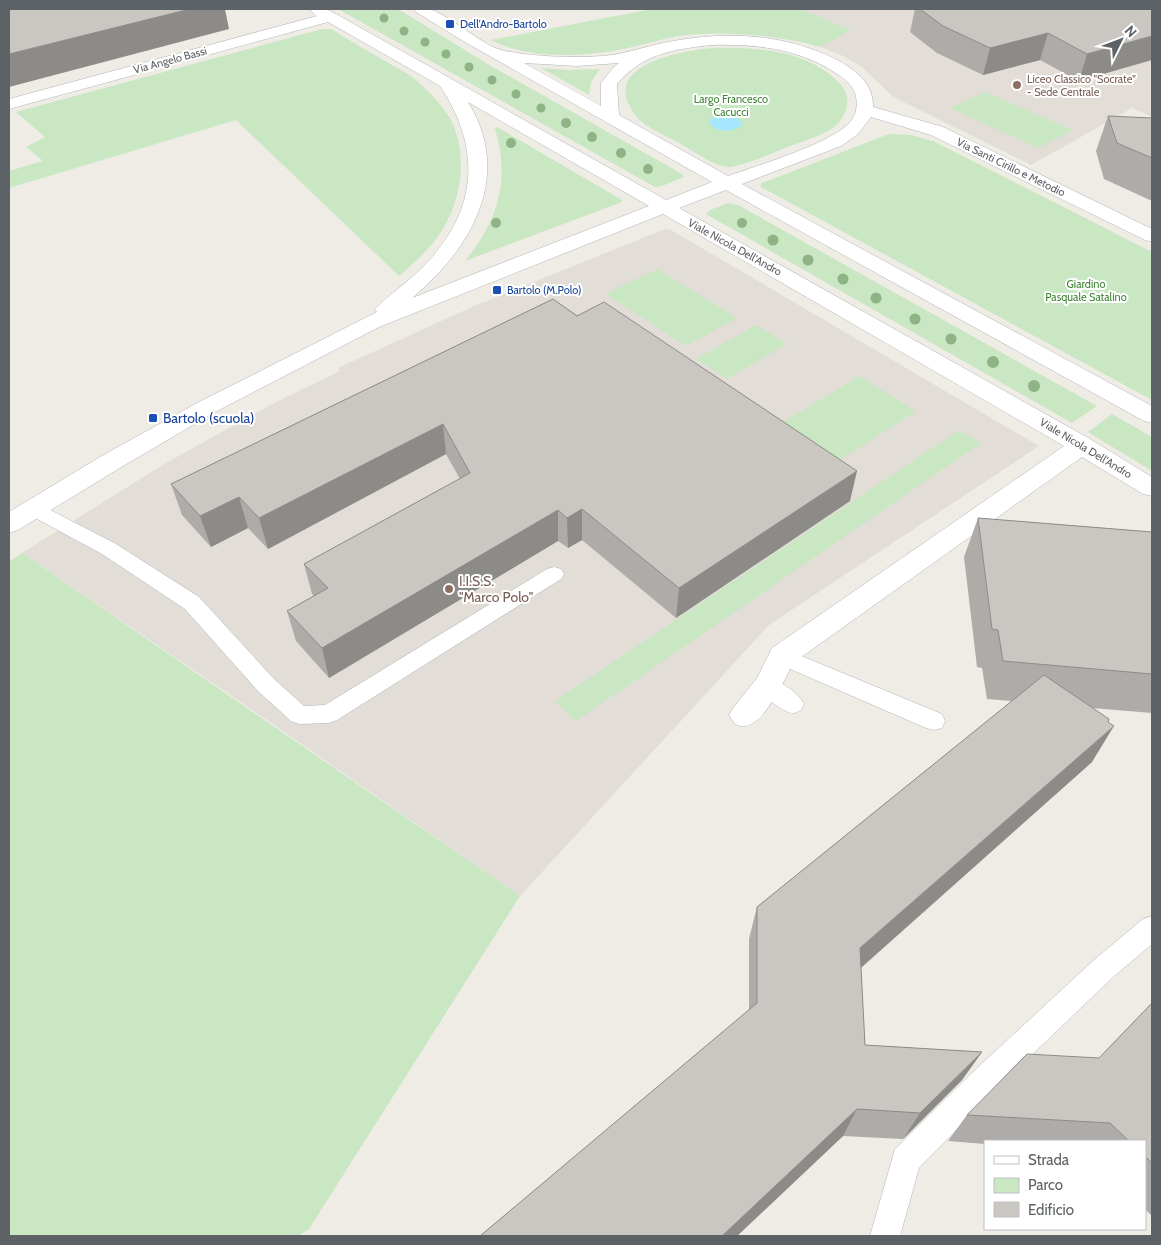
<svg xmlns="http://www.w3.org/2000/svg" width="1161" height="1245" font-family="Cabin,sans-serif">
	<rect width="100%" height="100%" fill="#efece6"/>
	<g fill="#e2ddd7">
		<path d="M800,9H1152V117L1132,108L1031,165L893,97L862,67L843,56L821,47L851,30Z"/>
		<path d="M665,229L671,230L1039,446L769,625L520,896L267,720L22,553L166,463L276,402L340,371L338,368L472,307Z"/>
	</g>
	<g fill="#c8e7c2">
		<path d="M338,9H398L491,66L682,174L684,177L662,186L655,187Z"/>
		<path d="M652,9H800L851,30L821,47C776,35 732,31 685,35C663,38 641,46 618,50C579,57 528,59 491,40Z"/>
		<path d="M322,29H331C351,41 371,53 390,64C399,69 409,74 416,80C428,91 443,105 451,120C468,155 462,200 441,232C430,249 414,263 399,276L236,120L9,188V171L43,161L26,147L45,137L16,112Z"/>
		<path d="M713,48C755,47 810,50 840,84C850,94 849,107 842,118C832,134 808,139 793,145C779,150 740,168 728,167C713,166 695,152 681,144C669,137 653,131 642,122C635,117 630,108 627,100C614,61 689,50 713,48Z"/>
		<path d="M541,68L568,70L600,69L591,82L589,95Z"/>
		<path d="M985,92L1073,130L1038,148L950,108Z"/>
		<path d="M497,127L622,200V202L465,261C499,220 510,179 495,128Z"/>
		<path d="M889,134L911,135L933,141L1152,252V400L761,187V183L765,182Z"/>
		<path d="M728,203L738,205L1097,406L1072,423L706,214L710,210Z"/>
		<path d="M657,269L737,318L686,346L606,294Z"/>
		<path d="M756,325L787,344L727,379L696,359Z"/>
		<path d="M859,376L916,411L839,461L782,423Z"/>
		<path d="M1112,414L1152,437V471L1088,432Z"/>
		<path d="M959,430L981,443L576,721L555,701Z"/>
		<path d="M22,553L520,896L309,1229L298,1236H9V562Z"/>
	</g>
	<path fill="#a7e7fe" d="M725,115L735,116L741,121V126C732,133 715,133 709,122L711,118Z"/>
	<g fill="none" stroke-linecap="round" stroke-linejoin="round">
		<g stroke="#b1b4b8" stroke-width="1">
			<g id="lane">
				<path d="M33,501L116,544L199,597L274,679L304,706L325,705L547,569L554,567L561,569L564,574L561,579L337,720L329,723L299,724L291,721L258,691L185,609L102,554L26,513L23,508L26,503Z"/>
				<path d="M782,648L942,714L945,721L942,728L934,730L926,728L774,662L771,656L774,650Z"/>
				<path d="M767,677C780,681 798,692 804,704L801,710C798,711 796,713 793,713C784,713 760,694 756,686L759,680Z"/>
				<path d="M1152,916V944L1112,978L994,1091L919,1168L900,1236H870L895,1149L974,1071L1094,960L1143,919Z"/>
			</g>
		</g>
		<g stroke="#b1b4b8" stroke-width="1">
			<path id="street" d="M309,9H326L336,14L666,200L712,182L463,41L416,12L414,9C419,9 427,7 432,10C453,18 484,47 505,51C536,57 571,58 603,56C627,54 649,45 673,41C730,31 787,34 839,61C857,71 874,85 873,107L943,127L1152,229V242L1145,240L931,135L871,117L858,134L841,146L742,184L1152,406V423L1144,421L726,190L679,208L1090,439L1152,477V496L1143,494L1082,457L793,663C785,679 764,725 745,726C742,727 737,725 734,723L729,715L734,707L757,678L772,648L1064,446L663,214L379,327L215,412L118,469L18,530L9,533V512L100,457L199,402L377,312L375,309L379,305C393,292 409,281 423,267C477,212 483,150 440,86L328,22L9,109V99L317,16ZM712,45C755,44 797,48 834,72C844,78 854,85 856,97C858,105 856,116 850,122C833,143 756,166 728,176L619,115L617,84C643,53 675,49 712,45ZM524,63L577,66L619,63L613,68L601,83V106ZM468,102L649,206L412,298C471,249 514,176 468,102Z"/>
		</g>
		<use href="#lane" fill="#fff" fill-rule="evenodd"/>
		<use href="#street" fill="#fff" fill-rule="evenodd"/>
	</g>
	<g fill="#8eb385">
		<circle cx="384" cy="18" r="4.5"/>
		<circle cx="404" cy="31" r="4.5"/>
		<circle cx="425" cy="42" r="4.5"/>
		<circle cx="446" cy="54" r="4.5"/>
		<circle cx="469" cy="67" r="4.5"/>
		<circle cx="492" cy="80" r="4.5"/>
		<circle cx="516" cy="94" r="4.5"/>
		<circle cx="541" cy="108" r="4.5"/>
		<circle cx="566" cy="123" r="5"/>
		<circle cx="592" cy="137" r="5"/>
		<circle cx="511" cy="143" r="5"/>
		<circle cx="621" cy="153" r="5"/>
		<circle cx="648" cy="169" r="5"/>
		<circle cx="496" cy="223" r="5"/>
		<circle cx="742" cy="223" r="5"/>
		<circle cx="773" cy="240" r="5.5"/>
		<circle cx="808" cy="260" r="5.5"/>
		<circle cx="843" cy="279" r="5.5"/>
		<circle cx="876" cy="298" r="5.5"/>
		<circle cx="915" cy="319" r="5.5"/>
		<circle cx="951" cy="339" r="5.5"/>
		<circle cx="993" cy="362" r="6"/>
		<circle cx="1034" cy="386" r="6"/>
	</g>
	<g fill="#aeaba8">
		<path d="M915,9H1152L1079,81L1040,60L983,75L937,53L910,32Z"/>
		<path d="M1108,116L1152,118V201L1104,179L1096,151Z"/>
		<path d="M553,299L850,501L676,618L582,540L568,548L558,541L329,678L296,641L287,611L314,596L312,594L304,564L460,479L446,454L268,549L248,528L211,547L182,515L171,484Z"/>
		<path d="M978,518L1152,532V713L1092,708V762L861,968L865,1045L982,1052L962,1080L903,1139L843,1136L737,1236H480L749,1010V939L757,907L1012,701L987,699L982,668L977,667L964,557Z"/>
		<path d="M1152,1003V1216L1145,1209V1141H985V1144L948,1141L967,1115L1099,1058Z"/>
	</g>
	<g fill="#8d8b88">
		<path d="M190,9H225L229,29L9,87V54Z"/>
		<path d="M1048,33L1040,60L983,75L990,48Z"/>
		<path d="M1152,36V60L1079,81L1087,54Z"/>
		<path d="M443,424L446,454L268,549L259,518Z"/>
		<path d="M857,471L850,501L676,618L679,588Z"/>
		<path d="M239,497L248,528L211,547L200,516Z"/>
		<path d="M582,509V540L568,548L567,518Z"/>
		<path d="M558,510V541L329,678L322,648Z"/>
		<path d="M1114,726L1092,762L847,980L860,948Z"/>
		<path d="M982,1052L962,1080L903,1139L920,1113Z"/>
		<path d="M857,1109L843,1136L737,1236H722Z"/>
	</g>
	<g fill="#cac7c3" stroke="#8d8b88">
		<path d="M9,9H190L9,54Z"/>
		<path d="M920,9H1152V36L1087,54L1048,33L990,48L943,26Z"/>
		<path d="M1108,116L1152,118V158L1117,143Z"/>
		<path d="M553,299L577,316L604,302L857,471L679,588L582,509L567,518L558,510L322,648L287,611L328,588L304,564L470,473L443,424L259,518L239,497L200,516L171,484Z"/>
		<path d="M978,518L1152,532V674L1003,661L998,630L992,629Z"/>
		<path d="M1044,675L1109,719L1108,722L1114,726L860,948L865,1045L982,1052L920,1113L857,1109L722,1236H480L757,1003V907Z"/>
		<path d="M1152,1003V1163L1145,1156V1141H1129L1110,1123L967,1115L1027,1054L1099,1058Z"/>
	</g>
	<g fill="#1a4fb4" stroke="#fff" stroke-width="2">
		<rect x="445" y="19" width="10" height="10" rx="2.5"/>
		<rect x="492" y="285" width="10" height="10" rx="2.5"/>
		<rect x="148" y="413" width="10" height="10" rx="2.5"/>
	</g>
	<g fill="#8d6e63" stroke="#fff" stroke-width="2">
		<circle cx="1017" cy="85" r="5"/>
		<circle cx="449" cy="589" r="5"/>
	</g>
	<g text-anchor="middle" stroke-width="4" stroke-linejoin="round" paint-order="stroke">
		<g font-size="11" fill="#164399" stroke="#fff" text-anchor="start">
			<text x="460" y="28">Dell'Andro-Bartolo</text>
			<text x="507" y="294">Bartolo (M.Polo)</text>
		</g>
		<g font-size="11" fill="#5d6266" stroke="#fff">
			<text transform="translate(170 60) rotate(-15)" y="4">Via Angelo Bassi</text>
			<text transform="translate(1011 167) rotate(26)" y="4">Via Santi Cirillo e Metodio</text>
			<text transform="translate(735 247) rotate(29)" y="4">Viale Nicola Dell'Andro</text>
			<text transform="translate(1086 448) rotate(31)" y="4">Viale Nicola Dell'Andro</text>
		</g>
		<g font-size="11" fill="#785e54" stroke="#fff" text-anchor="start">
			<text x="1027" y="83">Liceo Classico "Socrate"<tspan x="1027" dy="13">- Sede Centrale</tspan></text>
		</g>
		<g font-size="11" fill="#3f8435" stroke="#fff">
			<text x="731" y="103">Largo Francesco<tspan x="731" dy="13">Cacucci</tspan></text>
			<text x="1086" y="288">Giardino<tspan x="1086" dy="13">Pasquale Satalino</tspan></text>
		</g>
		<g font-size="14" fill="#164399" stroke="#fff" text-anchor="start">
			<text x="163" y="423">Bartolo (scuola)</text>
		</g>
		<g font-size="14" fill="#785e54" stroke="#fff" text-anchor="start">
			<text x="459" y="586">I.I.S.S.<tspan x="459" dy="16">"Marco Polo"</tspan></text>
		</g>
	</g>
	<rect width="1161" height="1245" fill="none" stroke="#5d6266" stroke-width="20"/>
	<rect x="984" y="1140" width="162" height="90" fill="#ffffff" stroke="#bec0c2"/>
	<rect x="994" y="1156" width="25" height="8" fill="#ffffff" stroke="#bec0c2"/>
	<text x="1028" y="1165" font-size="15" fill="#5d6266">Strada</text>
	<rect x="994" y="1178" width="25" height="15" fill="#c8e7c2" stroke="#bec0c2"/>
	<text x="1028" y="1190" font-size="15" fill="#5d6266">Parco</text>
	<rect x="994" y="1202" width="25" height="15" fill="#cac7c3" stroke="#bec0c2"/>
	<text x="1028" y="1215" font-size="15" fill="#5d6266">Edificio</text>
	<g transform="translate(1121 40) rotate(48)" stroke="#ffffff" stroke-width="4" paint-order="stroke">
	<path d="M0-4L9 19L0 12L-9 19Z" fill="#5d6266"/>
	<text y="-8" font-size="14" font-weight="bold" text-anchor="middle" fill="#5d6266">N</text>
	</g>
</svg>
